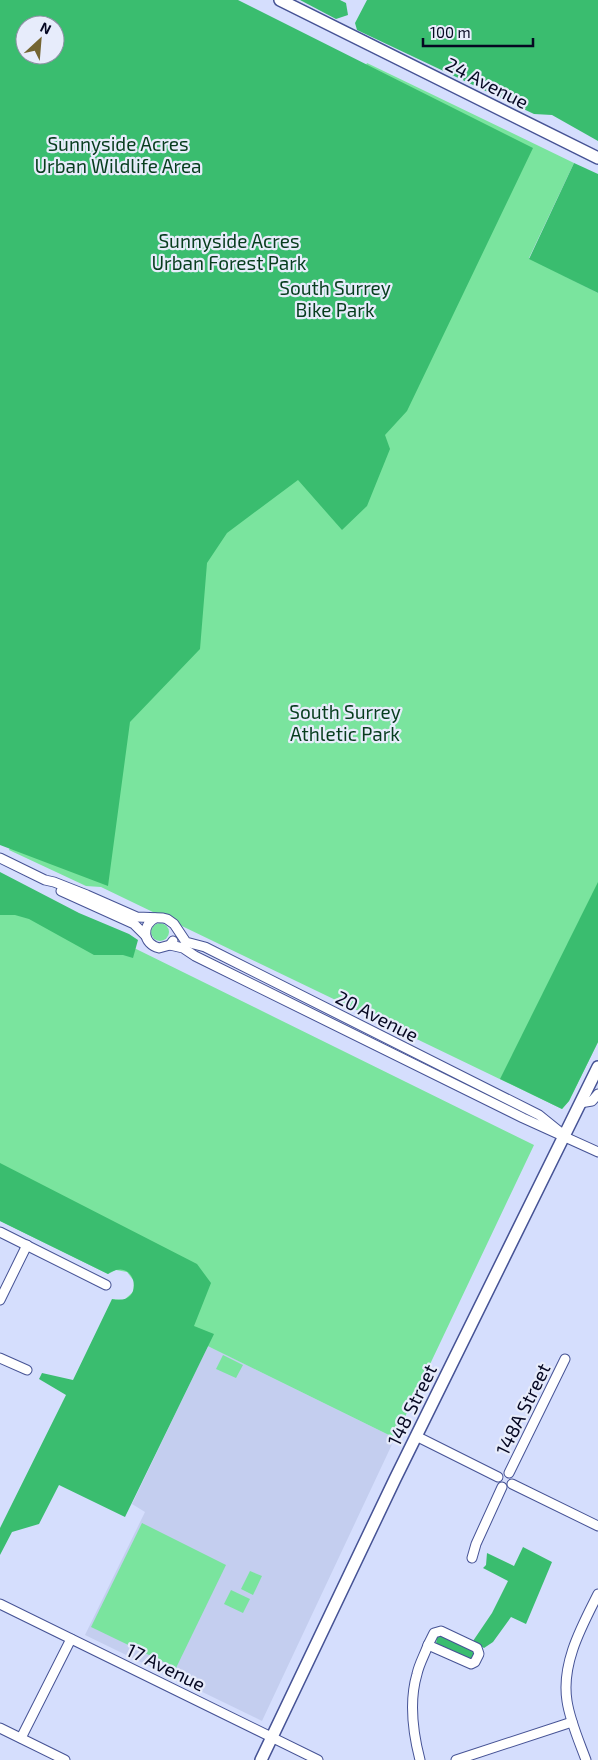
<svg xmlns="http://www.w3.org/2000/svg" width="598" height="1760" font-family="'Exo 2',sans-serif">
	<rect width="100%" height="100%" fill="#d5defd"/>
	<path fill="#c4ceef" d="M208,1346L395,1438L262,1721L85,1635L145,1512L132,1504Z"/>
	<g fill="#7ae49e">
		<path d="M367,63L574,163L529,258L598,293V1042L569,1101L562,1109L101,887L86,886L9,850Z"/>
		<path d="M0,882L534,1145L395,1438L112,1299L124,1300L133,1292L134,1281L127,1272L116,1270L108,1274L0,1221Z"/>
		<circle cx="160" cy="932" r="9"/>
		<path d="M223,1355L243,1365L236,1378L216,1369Z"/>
		<path d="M142,1523L226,1565L176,1668L91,1627Z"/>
		<path d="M250,1571L262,1576L253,1595L241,1589Z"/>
		<path d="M231,1590L250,1599L243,1613L224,1604Z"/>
	</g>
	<g fill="#3abd6f" fill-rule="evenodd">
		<path d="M0,0H238L533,148L407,411L385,435L390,449L367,506L342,530L298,480L227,533L207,563L200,649L130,722L108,886L0,845ZM25,25H55V55H25Z"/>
		<path d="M300,0H340L346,3L348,15L336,19Z"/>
		<path d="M367,0H598V141L552,115L534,114L357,30L355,23Z"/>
		<path d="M574,163L598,174V293L529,259Z"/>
		<path d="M0,872L79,913L129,934L138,940L133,958L123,955H94L29,919L15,915H0Z"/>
		<path d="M598,882V1042L569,1101L562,1109L500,1079Z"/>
		<path d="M0,1163L197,1264L211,1283L194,1326L214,1334L125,1517L59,1485L39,1524L12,1532L0,1555V1528L66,1395L39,1379L42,1373L73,1380L112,1299C147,1307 136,1254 108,1274L0,1221Z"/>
		<path d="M523,1547L552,1562L526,1624L511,1617L493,1642L484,1648L473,1641L492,1613L508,1581L483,1568L486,1565L487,1553L514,1566Z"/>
		<path d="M441,1636L475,1651L476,1653L472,1661L436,1644L437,1637Z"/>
	</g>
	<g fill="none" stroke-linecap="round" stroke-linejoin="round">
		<g stroke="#465395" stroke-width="11">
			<g id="minor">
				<path d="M0,858L45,880L54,882L87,895L137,917L163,918L167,919L174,924L186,942L205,947L539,1115L565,1136"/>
				<path d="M61,891L134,924L145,935"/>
				<path d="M155,918C141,926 143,944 159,948L170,945L173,941"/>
				<path d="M170,945L183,948L195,956L523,1118L598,1152"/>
				<path d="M580,1103L592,1101L598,1094"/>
				<path d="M0,1232L106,1285"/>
				<path d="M0,1300L27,1245"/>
				<path d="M0,1358L27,1370"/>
				<path d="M416,1436L498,1477"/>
				<path d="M509,1473L565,1359"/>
				<path d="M512,1484L598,1526"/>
				<path d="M472,1558L476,1544L502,1487"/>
				<path d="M0,1604L318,1760"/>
				<path d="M441,1631L477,1648L479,1654L475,1662L471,1664L428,1645L434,1633Z"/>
				<path d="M0,1728L65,1760"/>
				<path d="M21,1738L71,1639"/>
				<path d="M420,1760C413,1733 409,1701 417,1674C419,1664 425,1654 428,1645"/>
				<path d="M456,1760L572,1722"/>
				<path d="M586,1760C579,1741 570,1721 567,1701C561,1663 582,1626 598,1594"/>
			</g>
		</g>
		<g stroke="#465395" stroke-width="14">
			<g id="major">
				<path d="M280,0L598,158"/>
				<path d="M261,1760L395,1479L598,1067"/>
			</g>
		</g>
		<use href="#minor" stroke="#fff" stroke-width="9"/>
		<use href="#major" stroke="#fff" stroke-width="11"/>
	</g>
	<g text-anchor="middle" stroke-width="4.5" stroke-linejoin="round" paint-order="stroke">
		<g font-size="19" fill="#060822" stroke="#e7ecfb">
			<text transform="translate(487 83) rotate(27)" y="7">24 Avenue</text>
			<text transform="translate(377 1016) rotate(27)" y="7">20 Avenue</text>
			<text transform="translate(412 1405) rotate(-64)" y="7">148 Street</text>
			<text transform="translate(523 1409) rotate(-64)" y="7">148A Street</text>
			<text transform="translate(166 1667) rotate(26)" y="7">17 Avenue</text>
		</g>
		<g font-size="19" fill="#073d1e" stroke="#e7ecfb">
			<text x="118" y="151">Sunnyside Acres<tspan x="118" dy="22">Urban Wildlife Area</tspan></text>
			<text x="229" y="248">Sunnyside Acres<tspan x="229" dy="22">Urban Forest Park</tspan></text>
			<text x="335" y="295">South Surrey<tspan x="335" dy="22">Bike Park</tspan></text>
			<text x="345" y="719">South Surrey<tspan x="345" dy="22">Athletic Park</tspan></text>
		</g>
	</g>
	<g transform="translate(40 40) rotate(26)"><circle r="24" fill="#e7ecfb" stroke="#8d91a4"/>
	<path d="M0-4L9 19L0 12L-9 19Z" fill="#746532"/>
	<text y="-8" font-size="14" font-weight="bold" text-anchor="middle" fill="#060822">N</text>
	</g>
	<path d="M423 38v8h110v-8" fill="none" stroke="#060822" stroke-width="2.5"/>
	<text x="430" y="38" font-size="15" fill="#060822" stroke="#e7ecfb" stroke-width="4" paint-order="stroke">100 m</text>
</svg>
